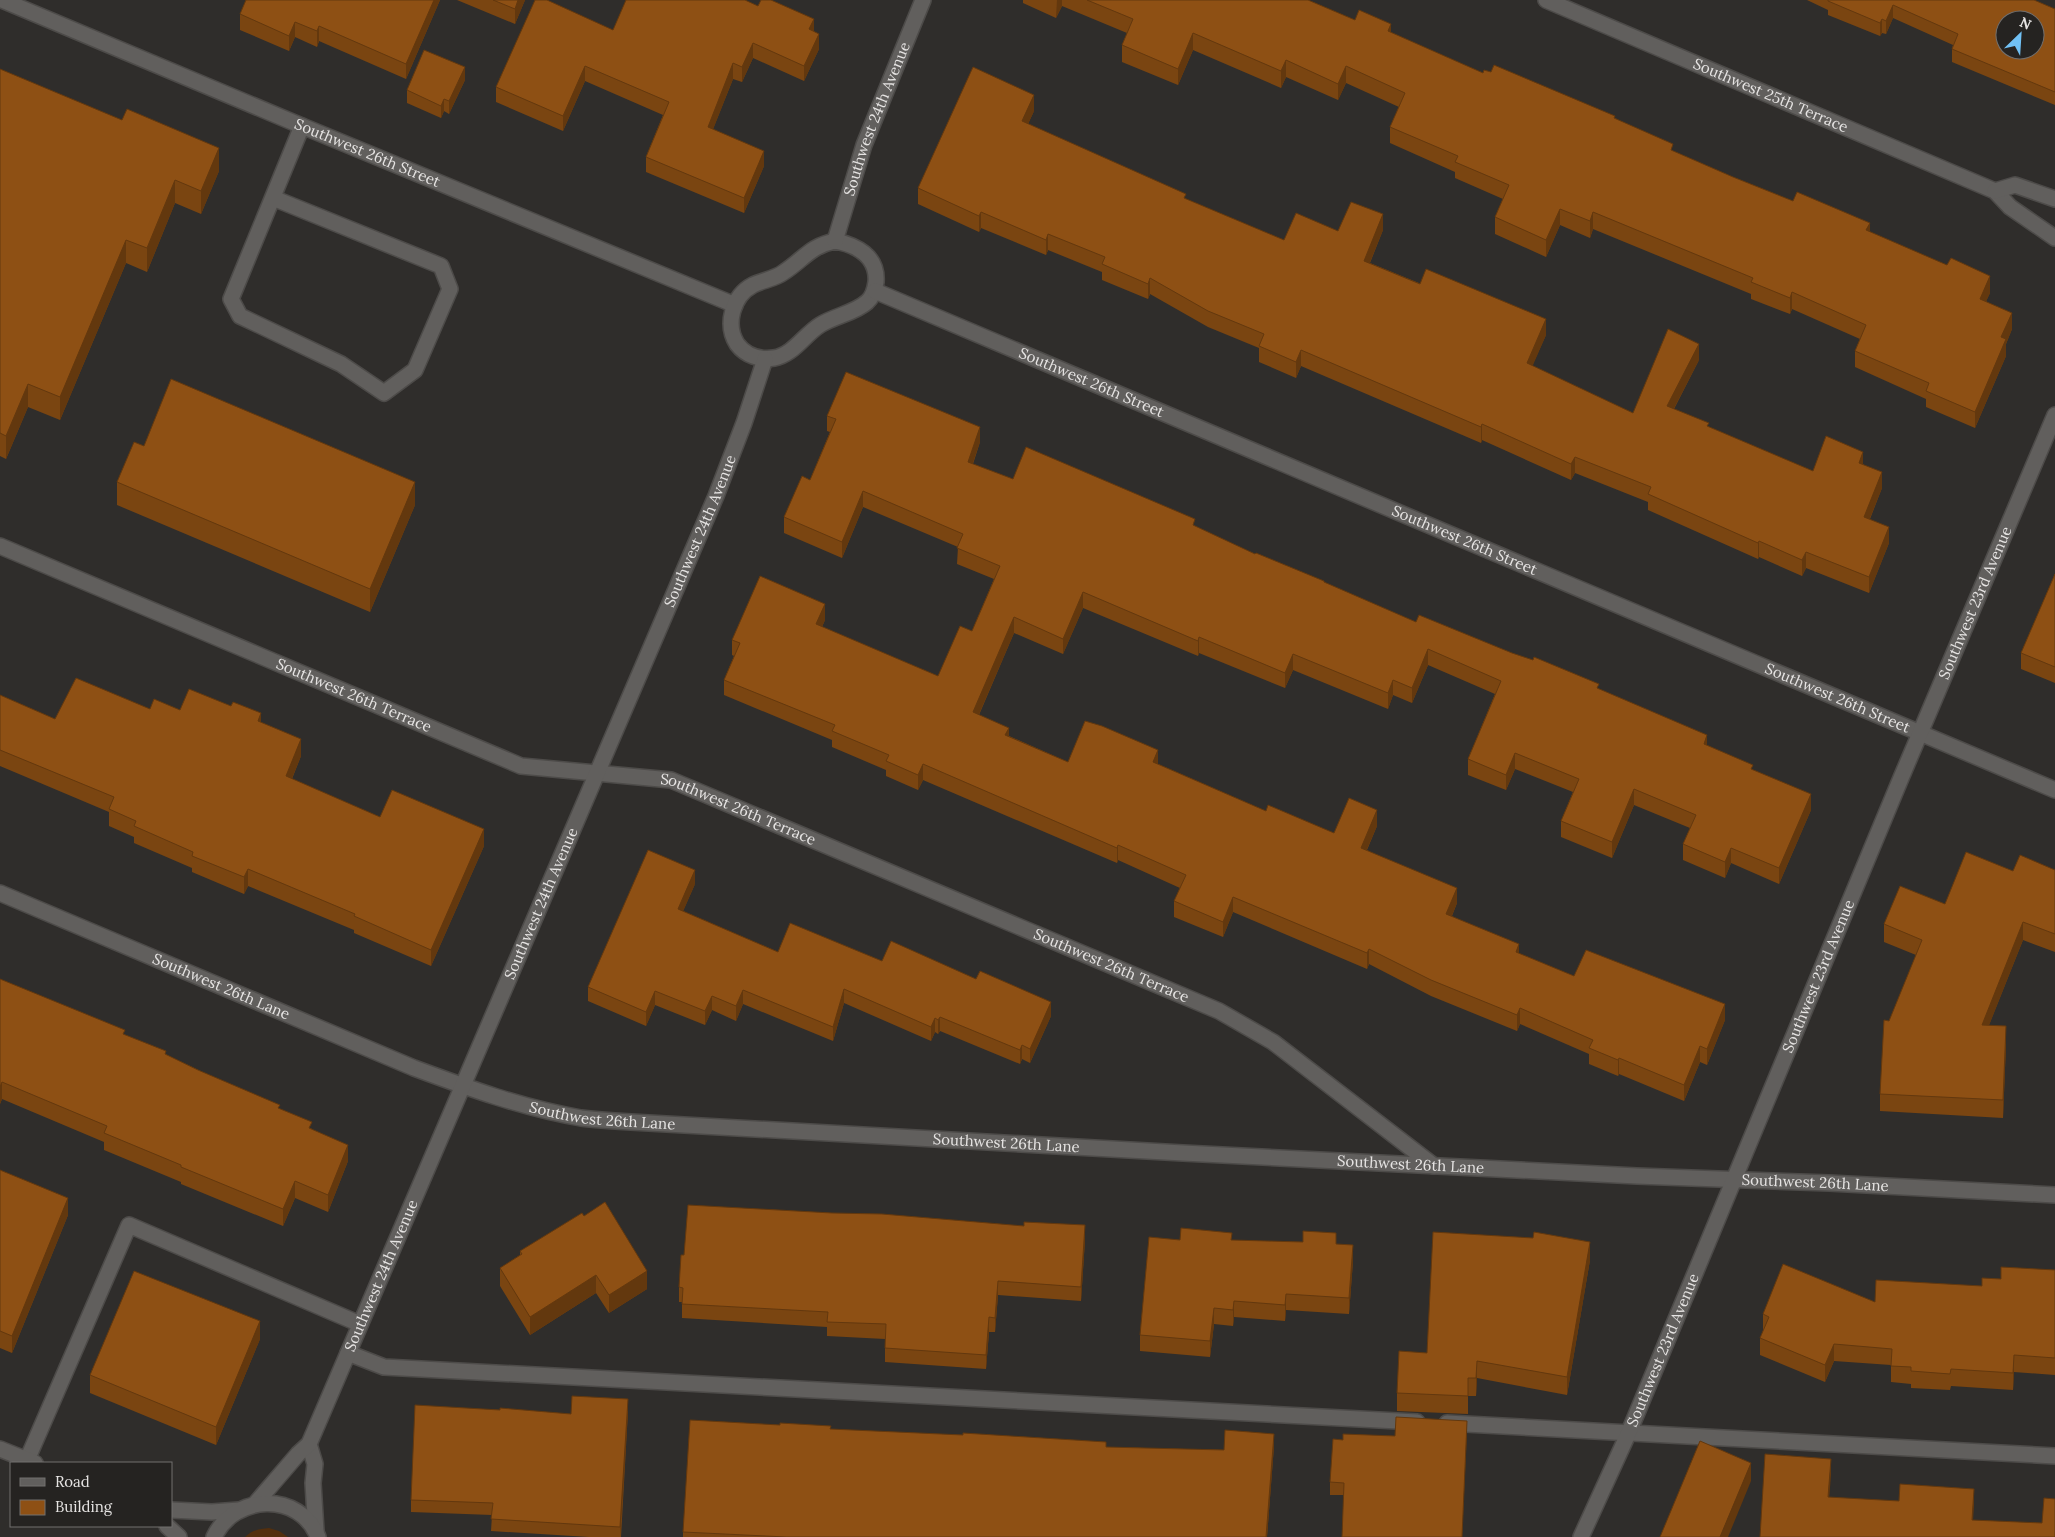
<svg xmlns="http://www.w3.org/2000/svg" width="2055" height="1537" font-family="Lora,serif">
	<rect width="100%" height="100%" fill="#2f2d2b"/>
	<path fill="#532f0e" d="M269,1528L279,1531L288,1537H245C252,1530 259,1529 269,1528Z"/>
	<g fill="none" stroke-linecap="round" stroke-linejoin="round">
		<g stroke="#4d4b49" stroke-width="18">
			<g id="lane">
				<path d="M273,198L441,266L450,289L415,370L384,393L341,364L240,316L231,299L302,126"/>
				<path d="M348,1353L384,1367L1417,1422"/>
				<path d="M1447,1423L2055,1456"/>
				<path d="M27,1460L129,1225L360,1324"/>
			</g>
		</g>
		<g stroke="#4d4b49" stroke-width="18">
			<g id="street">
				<path id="s1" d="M2,0L302,126L735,305"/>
				<path id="s2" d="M1546,0L1995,191L2010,207L2055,238"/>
				<path d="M1995,191L2015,185L2055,199"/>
				<path d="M835,241C856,245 878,256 876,282C875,289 873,297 867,302C855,313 834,316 820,325C804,335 793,355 774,358C760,360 746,356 737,344C725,325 732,296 753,285C763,280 775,279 784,272C804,259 810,246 835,241Z"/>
				<path id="s3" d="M835,241L864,145L923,0"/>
				<path id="s4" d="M875,291L2055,790"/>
				<path id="s5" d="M0,546L521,766L671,780L1219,1011L1273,1042L1434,1166"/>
				<path id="s6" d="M0,893L414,1068C468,1088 523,1108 581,1118C597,1120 614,1121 631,1122L1183,1153L1637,1176L1829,1183L2055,1195"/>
				<path d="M309,1444L315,1464L313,1483L316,1531"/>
				<path d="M0,1449L35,1463"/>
				<path id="s7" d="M255,1504L298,1454L309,1444L716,496L744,423L765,359"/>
				<path d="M171,1510L212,1512L239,1510"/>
				<path d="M167,1526L179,1537"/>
				<path d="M214,1537C234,1494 300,1491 318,1537"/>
				<path id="s8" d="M1581,1537L1629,1432L1901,778L2055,415"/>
			</g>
		</g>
		<use href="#lane" stroke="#615f5d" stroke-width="15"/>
		<use href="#street" stroke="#615f5d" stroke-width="15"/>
	</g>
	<g fill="#7a4511">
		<path d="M246,0H440L406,79L319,41L317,47L295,37L289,51L240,30V14Z"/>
		<path d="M457,0H525L515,24Z"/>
		<path d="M1023,0H1308L1355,20L1391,33L1483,73L1615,118L1673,151L1733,177L1870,232L1990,293L1986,301L2012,329L2006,344V356L1975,428L1926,407V399L1855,367V351L1860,339L1792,309L1790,314L1751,299V294L1593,229L1590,238L1560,225L1546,257L1495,234V217L1503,199L1455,178V172L1390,143V127L1399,107L1346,83L1338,100L1286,77L1281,88L1193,50L1178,85L1122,62V45L1127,33L1062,6L1056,18L1023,3Z"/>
		<path d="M1807,0H2034L2055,9V105L1952,62V49L1953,45L1893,18L1886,34L1882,33L1880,36L1828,15V10Z"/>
		<path d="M613,30L814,32L819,49L804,81L753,58L742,82L733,79L713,129L764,166L744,213L646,172V157L663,115L585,81L563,131L496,102V87Z"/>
		<path d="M0,69L219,171L201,214L175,203L147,272L126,263L60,420L28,407L6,459L0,456Z"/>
		<path d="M465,80L449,114L444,111L441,118L407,103V90Z"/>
		<path d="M1034,111L1028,124L1186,199L1284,240L1338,231L1383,230L1370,263L1546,335L1532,366L1633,413L1699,360L1674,409L1709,427L1813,471L1863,464L1882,488L1870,519L1889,543L1869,593L1806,568L1802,576L1759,557L1758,559L1648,510V502L1575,473L1571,480L1482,440L1481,443L1301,366L1296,378L1259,362V348L1208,327L1150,294L1148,299L1102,280V272L1048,250L1046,255L981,228L979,232L918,204V188Z"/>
		<path d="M827,416L980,442L973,464L1013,479L1195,527L1255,554L1324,583L1416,622L1599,689L1707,745L1753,770L1811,810L1779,884L1731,863L1725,878L1683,860V844L1690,828L1634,805L1612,858L1561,837V821L1573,792L1515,769L1506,790L1468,775V759L1495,694L1428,665L1412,703L1393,695L1388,709L1293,670L1285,688L1199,653L1198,656L1083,608L1063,654L1014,633L979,715L1009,736L1068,762L1158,764L1266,811L1334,833L1377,826L1367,850L1457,903L1452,916L1519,954L1574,976L1725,1020L1707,1065L1700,1062L1684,1101L1619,1074L1618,1076L1589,1064V1054L1520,1024L1517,1031L1431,996L1369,964L1367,969L1233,912L1223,937L1174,917V901L1180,888L1118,860L1117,863L923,780L918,790L886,776V770L832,747V740L724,695V680L734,656L732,655V640L825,620L822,627L938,676L972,631L994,579L957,564L958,547L863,507L842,558L784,533V517L810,480L830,432L827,431Z"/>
		<path d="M144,446L415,505L370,612L117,505V482Z"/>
		<path d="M2055,574V683L2021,669V653Z"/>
		<path d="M0,695L55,719L150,709L180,710L261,723L301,756L292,779L380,817L484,846L431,966L354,933V930L248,886L244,894L192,872V868L134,843V837L109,826V812L0,766Z"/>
		<path d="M2055,870V952L2023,940L1989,1025L2006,1044L2003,1118L1880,1111V1094L1916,955L1884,942V924L1945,904L2013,871Z"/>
		<path d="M695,884L683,911L778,952L882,961L1051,1016L1030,1063L1022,1059L1020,1064L940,1031L938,1034L935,1032L931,1041L844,1003L833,1041L743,1004L736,1021L712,1010L705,1025L655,1005L646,1026L588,1001V987Z"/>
		<path d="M0,979L125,1035L280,1109L312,1129L348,1161L328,1212L295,1198L283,1226L181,1184V1182L104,1150V1142L2,1099L0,1104Z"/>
		<path d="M0,1170L68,1215L12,1353L0,1348Z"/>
		<path d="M584,1216L647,1289L609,1313L596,1293L530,1335L500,1286V1268L520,1255V1251Z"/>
		<path d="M1085,1240L1081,1301L998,1295L995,1332H989L986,1369L885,1362V1339L827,1336V1327L682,1318V1302H679V1287Z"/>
		<path d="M1180,1240H1232L1336,1244L1353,1261L1349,1314L1286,1310L1285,1321L1234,1317L1233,1326L1214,1324L1210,1357L1140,1351V1335Z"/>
		<path d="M1590,1260L1567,1395L1477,1378L1476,1396H1468V1414L1397,1411V1393L1427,1353Z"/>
		<path d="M2055,1270V1375L2014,1372L2013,1390L1951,1386L1950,1390L1911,1388V1384L1891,1382V1365L1834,1361L1825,1382L1760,1355V1338L1763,1331V1314L1875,1302L1982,1286L2001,1279Z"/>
		<path d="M260,1339L216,1445L90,1393V1375Z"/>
		<path d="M628,1411L621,1537H589L491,1531L492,1515L411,1512V1500L571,1414Z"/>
		<path d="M831,1429L1106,1447L1224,1450L1274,1446L1267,1537H683V1532Z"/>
		<path d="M1467,1433L1344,1495H1330V1482L1343,1440Z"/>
	</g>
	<g fill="#63380e">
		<path d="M434,0H440L406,79V64Z"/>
		<path d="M518,0H525L515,24V9Z"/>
		<path d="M1057,0H1062V6L1056,18Z"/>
		<path d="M1893,5V18L1886,34V21Z"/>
		<path d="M814,19V34L809,29Z"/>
		<path d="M1882,19V33L1880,36V23Z"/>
		<path d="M295,22V37L289,51V36Z"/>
		<path d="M1391,24V41L1388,31Z"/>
		<path d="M319,26V41L317,47V31Z"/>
		<path d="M1193,33V50L1178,85V69Z"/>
		<path d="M819,34V49L804,81V66Z"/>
		<path d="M753,43V58L742,82V67Z"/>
		<path d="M1286,60V77L1281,88V71Z"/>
		<path d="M733,63V79L708,142V127Z"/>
		<path d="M585,66V81L563,131V116Z"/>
		<path d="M1346,66V83L1338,100V84Z"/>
		<path d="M465,67V80L449,114V101Z"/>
		<path d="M1034,95V111L1022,137V121Z"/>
		<path d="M444,99V111L441,118V106Z"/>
		<path d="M219,148V171L201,214V191Z"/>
		<path d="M764,151V166L744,213V198Z"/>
		<path d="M175,180V203L147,272V248Z"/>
		<path d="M1560,209V225L1546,257V240Z"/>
		<path d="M981,212V228L979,232V216Z"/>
		<path d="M1593,212V229L1590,238V221Z"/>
		<path d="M1383,214V230L1364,277V261Z"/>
		<path d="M1870,223V240L1866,230Z"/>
		<path d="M1048,234V250L1046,255V240Z"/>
		<path d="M126,240V263L60,420V397Z"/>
		<path d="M1990,276V293L1980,315V299Z"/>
		<path d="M1150,278V294L1148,299V284Z"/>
		<path d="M1792,292V309L1790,314V298Z"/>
		<path d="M2012,313V329L2006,344V356L1975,428V412L2001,337Z"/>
		<path d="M1546,319V335L1527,379V363Z"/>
		<path d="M1699,344V360L1667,422V406Z"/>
		<path d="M1301,350V366L1296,378V362Z"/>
		<path d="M28,384V407L6,459V436Z"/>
		<path d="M1482,424V440L1481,443V427Z"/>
		<path d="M980,427V442L968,477V462Z"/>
		<path d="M1863,452V467L1859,463Z"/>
		<path d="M1575,457V473L1571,480V464Z"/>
		<path d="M1882,472V488L1864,533V517Z"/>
		<path d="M415,482V505L370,612V589Z"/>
		<path d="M863,491V507L842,558V542Z"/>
		<path d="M1889,527V543L1869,593V577Z"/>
		<path d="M1759,541V557L1758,559V543Z"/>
		<path d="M1806,552V568L1802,576V560Z"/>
		<path d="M1083,592V608L1063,654V639Z"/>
		<path d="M825,604V620L816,640V624Z"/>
		<path d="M1014,617V633L973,728V712Z"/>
		<path d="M1199,637V653L1198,656V641Z"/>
		<path d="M1428,649V665L1412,703V688Z"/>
		<path d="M1293,654V670L1285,688V673Z"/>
		<path d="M1393,680V695L1388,709V693Z"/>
		<path d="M261,713V729L258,721Z"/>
		<path d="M1009,728V743L1005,735Z"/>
		<path d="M1707,735V751L1704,744Z"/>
		<path d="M301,739V756L286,793V776Z"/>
		<path d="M1158,750V765L1153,762Z"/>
		<path d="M1515,753V769L1506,790V775Z"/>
		<path d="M923,764V780L918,790V775Z"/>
		<path d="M1634,789V805L1612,858V842Z"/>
		<path d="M1811,794V810L1779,884V868Z"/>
		<path d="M1377,810V826L1361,863V848Z"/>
		<path d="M484,829V846L431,966V950Z"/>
		<path d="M1118,845V860L1117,863V848Z"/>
		<path d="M1731,848V863L1725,878V862Z"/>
		<path d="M248,869V886L244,894V877Z"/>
		<path d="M695,870V884L678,923V909Z"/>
		<path d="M1457,888V903L1446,930V914Z"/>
		<path d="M1233,897V912L1223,937V922Z"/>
		<path d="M2023,922V940L1982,1043V1025Z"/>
		<path d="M1519,944V960L1516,952Z"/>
		<path d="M1369,949V964L1367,969V953Z"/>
		<path d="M844,989V1003L833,1041V1027Z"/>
		<path d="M743,990V1004L736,1021V1006Z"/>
		<path d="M655,991V1005L646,1026V1012Z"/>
		<path d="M712,996V1010L705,1025V1011Z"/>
		<path d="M1051,1002V1016L1030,1063V1049Z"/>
		<path d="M1725,1004V1020L1707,1065V1049Z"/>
		<path d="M1520,1008V1024L1517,1031V1015Z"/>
		<path d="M940,1017V1031L938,1034V1020Z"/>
		<path d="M935,1018V1032L931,1041V1027Z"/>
		<path d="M2006,1026V1044L2003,1118V1100Z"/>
		<path d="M1022,1045V1059L1020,1064V1050Z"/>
		<path d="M1700,1046V1062L1684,1101V1085Z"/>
		<path d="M1619,1058V1074L1618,1076V1060Z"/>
		<path d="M2,1082V1099L0,1104V1087Z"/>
		<path d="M348,1145V1161L328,1212V1195Z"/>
		<path d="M295,1181V1198L283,1226V1209Z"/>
		<path d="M68,1198V1215L12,1353V1336Z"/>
		<path d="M1085,1225V1240L1081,1301V1287Z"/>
		<path d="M1590,1242V1260L1567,1395V1377Z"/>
		<path d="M1353,1245V1261L1349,1314V1298Z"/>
		<path d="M647,1271V1289L609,1313V1295Z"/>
		<path d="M596,1275V1293L530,1335V1317Z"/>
		<path d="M998,1281V1295L995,1332V1318Z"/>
		<path d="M1286,1294V1310L1285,1321V1305Z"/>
		<path d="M1234,1301V1317L1233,1326V1310Z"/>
		<path d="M1214,1308V1324L1210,1357V1341Z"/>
		<path d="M989,1317V1332L986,1369V1355Z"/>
		<path d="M260,1321V1339L216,1445V1427Z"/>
		<path d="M1834,1344V1361L1825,1382V1365Z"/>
		<path d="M2014,1355V1372L2013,1390V1373Z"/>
		<path d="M1477,1361V1378L1476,1396V1378Z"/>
		<path d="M628,1399V1411L620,1537V1527Z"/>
		<path d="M1467,1421V1433L1462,1537Z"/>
		<path d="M1274,1434V1446L1267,1537H1266Z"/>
		<path d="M1831,1459V1475L1828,1514V1497Z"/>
		<path d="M1751,1463V1481L1728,1537H1720Z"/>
		<path d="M1974,1489V1505L1972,1537V1520Z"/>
	</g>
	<g fill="#8e5014" stroke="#63380e" fill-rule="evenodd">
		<path d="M246,0H434L406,64L319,26L317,31L295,22L289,36L240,14Z"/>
		<path d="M493,0H518L515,9Z"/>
		<path d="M535,0H547L613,30L626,0H745L758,6L761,0H771L814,19L809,29L819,34L804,66L753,43L742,67L733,63L708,127L764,151L744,198L646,157L669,102L585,66L563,116L496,87Z"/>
		<path d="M1087,0H1308L1355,20L1359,10L1391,24L1388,31L1483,73L1484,70L1491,72L1494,65L1615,116L1614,118L1673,144L1671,150L1733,177L1793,201L1797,192L1870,223L1866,230L1947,265L1951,258L1990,276L1980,299L2012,313L2001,337L2006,339L1975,412L1926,391L1929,383L1855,351L1866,325L1792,292L1790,298L1751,282L1753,278L1593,212L1590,221L1560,209L1546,240L1495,217L1509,185L1455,162L1458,156L1390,127L1405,93L1346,66L1338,84L1286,60L1281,71L1193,33L1178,69L1122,45L1133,19Z"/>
		<path d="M1828,0H2034L2055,9V92L1952,49L1958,34L1893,5L1886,21L1882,19L1880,23L1828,1ZM2005,20H2035V50H2005Z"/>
		<path d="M424,50L465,67L449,101L444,99L441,106L407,90Z"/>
		<path d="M973,67L1034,95L1022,121L1186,194L1184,198L1284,240L1296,213L1338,231L1351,202L1383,214L1364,261L1420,284L1426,269L1546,319L1527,363L1633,413L1668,329L1699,344L1667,406L1709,423L1707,426L1813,471L1826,436L1863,452L1859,463L1882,472L1864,517L1889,527L1869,577L1806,552L1802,560L1759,541L1758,543L1648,494L1651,487L1575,457L1571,464L1482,424L1481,427L1301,350L1296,362L1259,346L1264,334L1208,311L1150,278L1148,284L1102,264L1105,257L1048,234L1046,240L981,212L979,216L918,188Z"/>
		<path d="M0,69L122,120L127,109L219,148L201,191L175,180L147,248L126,240L60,397L28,384L6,436L0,433Z"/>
		<path d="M846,372L980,427L968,462L1013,479L1026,447L1195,519L1193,525L1255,554L1256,553L1324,581V582L1416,622L1419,615L1512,653L1533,660L1534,657L1599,684L1597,688L1707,735L1704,744L1753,765L1751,769L1811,794L1779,868L1731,848L1725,862L1683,844L1696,815L1634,789L1612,842L1561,821L1579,779L1515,753L1506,775L1468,759L1501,681L1428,649L1412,688L1393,680L1388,693L1293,654L1285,673L1199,637L1198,641L1083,592L1063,639L1014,617L973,712L1009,728L1005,735L1068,762L1085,721L1102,726L1158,750L1153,762L1266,811L1268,805L1334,833L1349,798L1377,810L1361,848L1457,888L1446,914L1519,944L1516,952L1574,976L1586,950L1725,1004L1707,1049L1700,1046L1684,1085L1619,1058L1618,1060L1589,1048L1593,1040L1520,1008L1517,1015L1431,980L1369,949L1367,953L1233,897L1223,922L1174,901L1186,875L1118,845L1117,848L923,764L918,775L886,761L889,755L832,731L835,725L724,680L740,643L732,640L760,576L825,604L816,624L938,676L960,626L972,631L1000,566L957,548L963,534L863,491L842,542L784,517L802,476L810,480L836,419L827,416Z"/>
		<path d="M171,379L415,482L370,589L117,482L134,442L144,446Z"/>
		<path d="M2055,574V667L2021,653Z"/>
		<path d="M76,678L150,709L154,699L180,710L189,689L231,706L233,702L261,713L258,721L301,739L286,776L380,817L392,790L484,829L431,950L354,916L355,914L248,869L244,877L192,856L193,852L134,826L136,821L109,809L114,797L0,750V695L55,719Z"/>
		<path d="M648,850L695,870L678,909L778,952L790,923L882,961L891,941L976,979L980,971L1051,1002L1030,1049L1022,1045L1020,1050L940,1017L938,1020L935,1018L931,1027L844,989L833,1027L743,990L736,1006L712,996L705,1011L655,991L646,1012L588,987Z"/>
		<path d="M1966,852L2013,871L2020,855L2055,870V934L2023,922L1982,1025L2006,1026L2003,1100L1880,1094L1884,1020L1889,1021L1922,940L1884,924L1900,886L1945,904Z"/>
		<path d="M0,979L125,1030L123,1034L166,1051L165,1054L198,1070L280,1105L278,1108L312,1122L309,1128L348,1145L328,1195L295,1181L283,1209L181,1167V1165L104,1133L107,1126L2,1082L0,1087Z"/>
		<path d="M0,1170L68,1198L12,1336L0,1331Z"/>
		<path d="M605,1202L647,1271L609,1295L596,1275L530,1317L500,1268L522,1254L520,1251L582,1213L584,1216Z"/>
		<path d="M688,1205L832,1213L882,1214L1024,1226V1222L1085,1225L1081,1287L998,1281L995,1318L989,1317L986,1355L885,1348L886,1324L827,1322L828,1312L682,1304L683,1288L679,1287L681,1255H684Z"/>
		<path d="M1181,1228L1232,1233L1231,1240L1303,1242V1231L1336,1233V1244L1353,1245L1349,1298L1286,1294L1285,1305L1234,1301L1233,1310L1214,1308L1210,1341L1140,1335L1149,1237L1180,1240Z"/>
		<path d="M1433,1232L1533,1238L1534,1232L1590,1242L1567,1377L1477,1361L1476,1378H1468V1396L1397,1393L1399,1351L1427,1353Z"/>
		<path d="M1783,1264L1875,1302L1876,1280L1982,1286V1278L2001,1279V1267L2055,1270V1358L2014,1355L2013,1373L1951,1369L1950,1374L1911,1371V1367L1891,1366L1892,1349L1834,1344L1825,1365L1760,1338L1769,1317L1763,1314Z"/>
		<path d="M134,1271L260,1321L216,1427L90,1375Z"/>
		<path d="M572,1396L628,1399L620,1527L491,1519L493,1503L411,1500L415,1405L500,1410V1408L571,1414Z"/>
		<path d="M1396,1417L1467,1421L1462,1537H1342L1344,1483L1330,1482L1333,1439L1343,1440V1434L1395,1436Z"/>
		<path d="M690,1420L780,1425V1423L831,1426L830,1429L963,1435V1433L1106,1442V1447L1224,1450L1225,1430L1274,1434L1266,1537H786L683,1532Z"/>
		<path d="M1700,1441L1751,1463L1720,1537H1660Z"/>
		<path d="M1765,1454L1831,1459L1828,1497L1899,1501L1900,1484L1974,1489L1972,1520L2042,1523L2044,1498L2055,1499V1537H1760Z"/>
	</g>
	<g text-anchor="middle" stroke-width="5" stroke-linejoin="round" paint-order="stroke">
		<g font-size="15" fill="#e6e4e3" stroke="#252321">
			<text dy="5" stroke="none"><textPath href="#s2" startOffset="244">Southwest 25th Terrace</textPath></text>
			<text dy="5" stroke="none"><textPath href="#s3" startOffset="129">Southwest 24th Avenue</textPath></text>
			<text dy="5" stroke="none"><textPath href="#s1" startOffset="396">Southwest 26th Street</textPath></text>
			<text dy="5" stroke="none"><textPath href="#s4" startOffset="235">Southwest 26th Street</textPath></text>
			<text dy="5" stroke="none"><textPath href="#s7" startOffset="1074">Southwest 24th Avenue</textPath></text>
			<text dy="5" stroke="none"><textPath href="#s4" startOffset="640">Southwest 26th Street</textPath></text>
			<text dy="5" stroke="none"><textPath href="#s8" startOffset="1014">Southwest 23rd Avenue</textPath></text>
			<text dy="5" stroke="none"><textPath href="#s5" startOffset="384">Southwest 26th Terrace</textPath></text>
			<text dy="5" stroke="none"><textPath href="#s4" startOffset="1045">Southwest 26th Street</textPath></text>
			<text dy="5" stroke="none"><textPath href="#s5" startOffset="789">Southwest 26th Terrace</textPath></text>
			<text dy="5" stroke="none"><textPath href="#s7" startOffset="669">Southwest 24th Avenue</textPath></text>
			<text dy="5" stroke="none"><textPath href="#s5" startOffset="1194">Southwest 26th Terrace</textPath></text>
			<text dy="5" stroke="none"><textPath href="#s8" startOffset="609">Southwest 23rd Avenue</textPath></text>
			<text dy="5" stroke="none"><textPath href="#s6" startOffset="240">Southwest 26th Lane</textPath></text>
			<text dy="5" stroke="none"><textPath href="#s6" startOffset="645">Southwest 26th Lane</textPath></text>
			<text dy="5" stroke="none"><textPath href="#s6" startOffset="1050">Southwest 26th Lane</textPath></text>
			<text dy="5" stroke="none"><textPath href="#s6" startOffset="1455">Southwest 26th Lane</textPath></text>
			<text dy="5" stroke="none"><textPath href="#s6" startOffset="1860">Southwest 26th Lane</textPath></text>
			<text dy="5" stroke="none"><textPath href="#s7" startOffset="264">Southwest 24th Avenue</textPath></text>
			<text dy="5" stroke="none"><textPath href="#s8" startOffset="204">Southwest 23rd Avenue</textPath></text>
		</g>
	</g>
	<rect x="10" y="1462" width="162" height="65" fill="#252321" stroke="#72706f"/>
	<rect x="20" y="1478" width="25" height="8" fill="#615f5d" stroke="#72706f"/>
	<text x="55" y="1487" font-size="15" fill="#e6e4e3">Road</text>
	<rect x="20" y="1500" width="25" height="15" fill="#8e5014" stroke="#72706f"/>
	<text x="55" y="1512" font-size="15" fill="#e6e4e3">Building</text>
	<g transform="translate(2020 35) rotate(25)"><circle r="24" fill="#252321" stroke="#72706f"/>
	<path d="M0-4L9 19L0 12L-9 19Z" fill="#71c1f5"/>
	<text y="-8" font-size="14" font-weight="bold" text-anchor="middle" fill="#e6e4e3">N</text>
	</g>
</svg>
